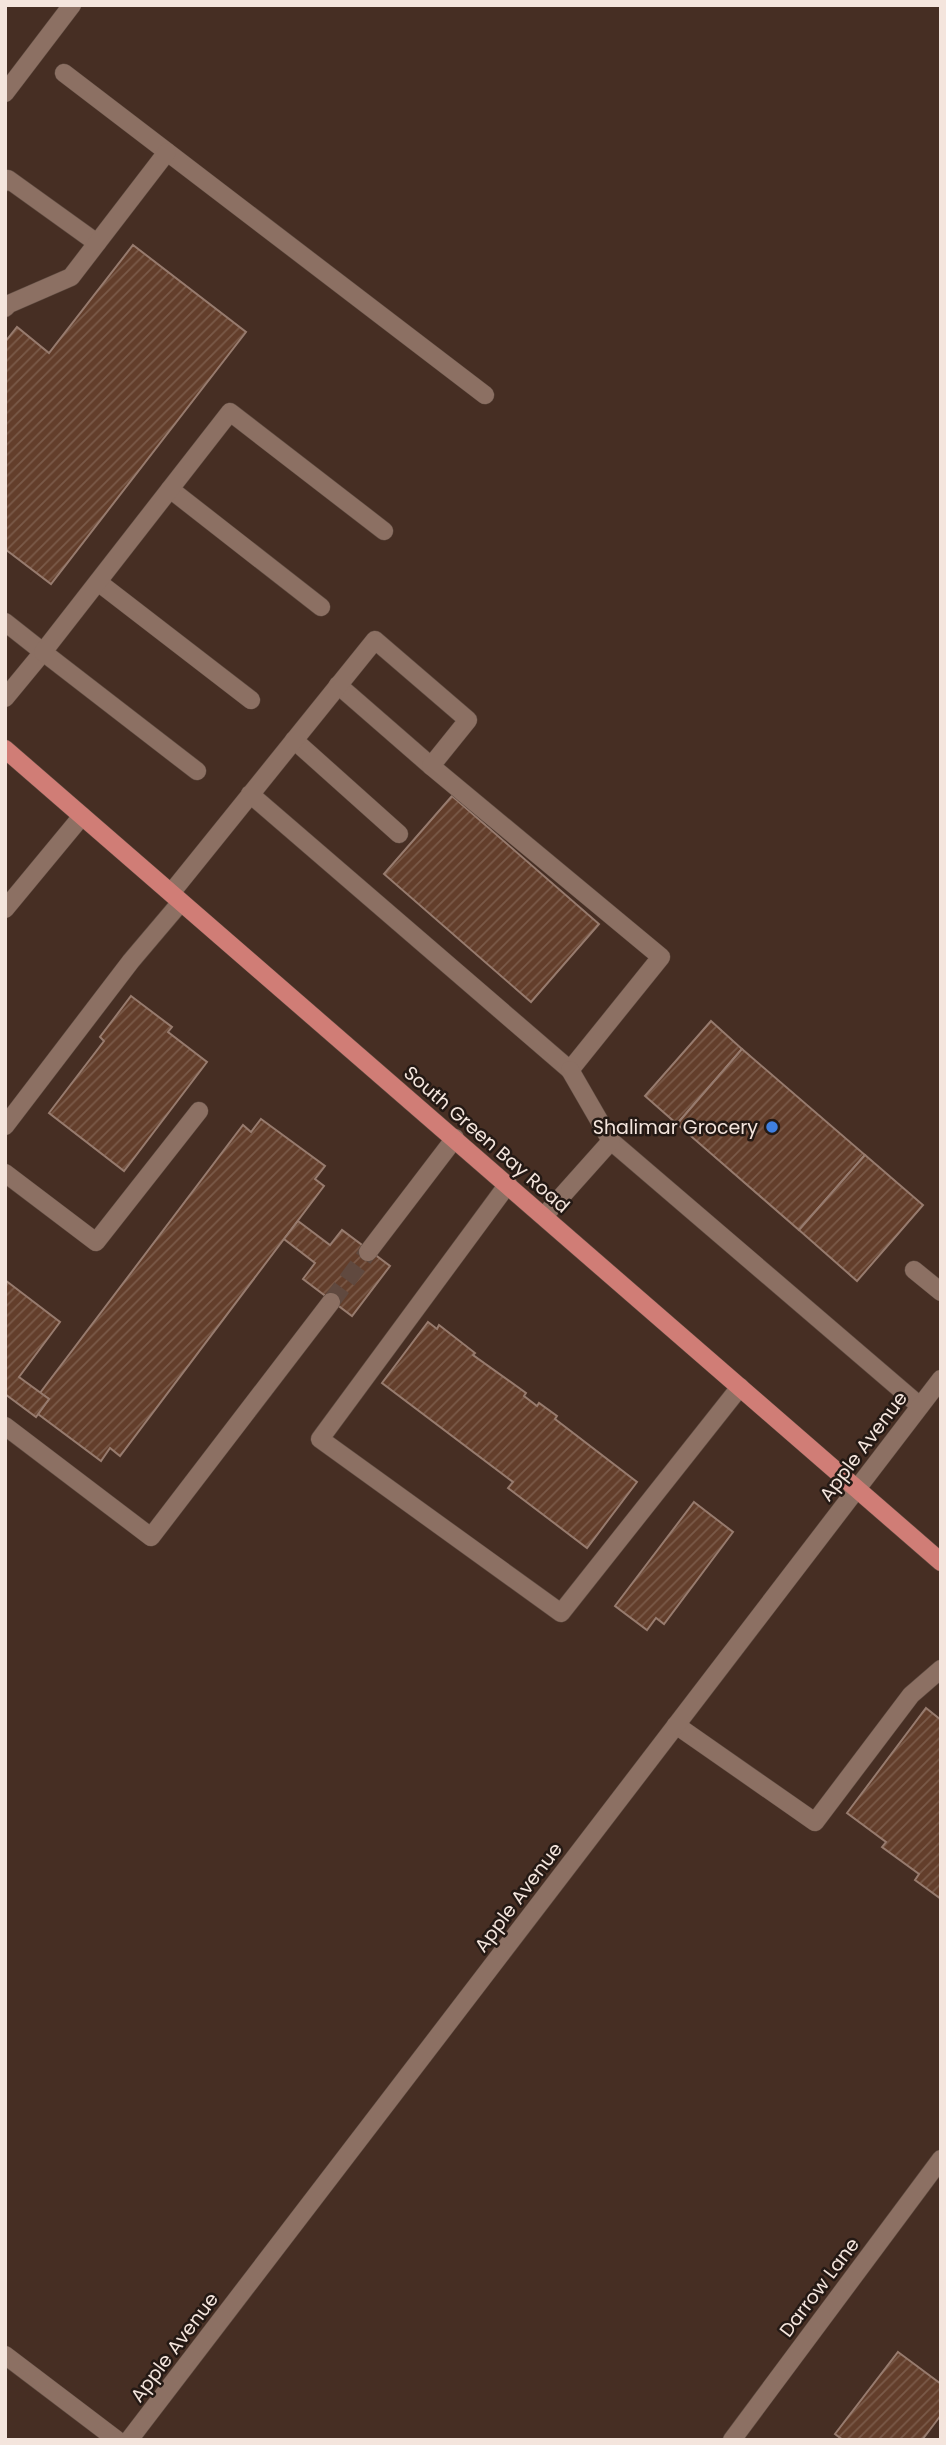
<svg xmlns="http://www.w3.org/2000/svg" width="946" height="2445" font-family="Poppins,sans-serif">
	<defs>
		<pattern id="building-hatch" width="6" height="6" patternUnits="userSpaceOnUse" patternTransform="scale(1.75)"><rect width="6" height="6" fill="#633e2b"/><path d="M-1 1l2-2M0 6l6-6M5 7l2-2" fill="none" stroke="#7a5a49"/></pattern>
	</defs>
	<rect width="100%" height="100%" fill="#462e23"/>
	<g fill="url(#building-hatch)" stroke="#977b6e" stroke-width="2">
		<path d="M133,245L246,332L51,584L5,549V342L17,327L49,353Z"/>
		<path d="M452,796L599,924L531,1002L384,874Z"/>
		<path d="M131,996L172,1027L168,1032L207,1062L124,1171L49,1113L104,1041L100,1037Z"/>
		<path d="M711,1021L742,1049L677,1124L645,1096Z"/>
		<path d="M742,1049L865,1155L799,1230L677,1124Z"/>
		<path d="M261,1119L325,1166L315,1179L324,1186L120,1456L110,1448L101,1461L38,1414L49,1399L40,1393L243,1125L251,1132Z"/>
		<path d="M865,1155L923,1205L857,1281L799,1230Z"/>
		<path d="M298,1221L330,1245L342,1230L390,1266L352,1316L303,1279L315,1263L284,1239Z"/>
		<path d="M5,1280L60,1322L19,1377L49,1399L36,1417L5,1394Z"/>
		<path d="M428,1322L437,1329L439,1325L475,1353L473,1355L526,1393L524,1396L537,1406L539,1403L557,1416L555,1419L637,1482L587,1548L508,1488L513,1482L382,1383Z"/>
		<path d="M694,1502L733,1532L664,1624L656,1618L647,1630L615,1606Z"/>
		<path d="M926,1708L941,1720V1899L915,1880L919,1874L882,1847L886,1842L847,1813Z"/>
		<path d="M898,2352L941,2384V2415L922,2440H843L835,2434Z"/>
	</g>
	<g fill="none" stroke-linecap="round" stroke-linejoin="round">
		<path stroke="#60493f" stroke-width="18" stroke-dasharray="18 9" stroke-linecap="butt" d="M331,1302L368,1252"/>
		<g stroke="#5f4c42" stroke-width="19">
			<g id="minor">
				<path d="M64,73L485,395"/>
				<path d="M5,93L72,5"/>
				<path d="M5,182L8,179L97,243"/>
				<path d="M5,308L9,304L71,277L167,152"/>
				<path d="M170,489L321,607"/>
				<path d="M98,582L251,700"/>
				<path d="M5,622L43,652L5,698"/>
				<path d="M338,685L431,766"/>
				<path d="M294,740L399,834"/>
				<path d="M197,771L43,652L230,412L384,531"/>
				<path d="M171,893L375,640L468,720L431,766L661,957L570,1070L250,794"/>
				<path d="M5,909L82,816"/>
				<path d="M570,1070L611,1141L920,1406"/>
				<path d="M5,1126L131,961L181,902"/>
				<path d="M5,1173L96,1242L199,1111"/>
				<path d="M508,1184L320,1439L561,1613L740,1387"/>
				<path d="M544,1216L611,1141"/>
				<path d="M368,1252L455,1138"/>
				<path d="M914,1270L941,1292"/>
				<path d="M5,1426L151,1537L331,1302"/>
				<path d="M676,1725L815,1822L911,1695L941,1669"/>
				<path d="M5,2355L117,2440"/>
				<path d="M129,2440L941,1379"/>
				<path d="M732,2440L941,2159"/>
			</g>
		</g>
		<g stroke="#5f4c42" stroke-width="19">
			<path id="major" d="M5,749L941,1562"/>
		</g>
		<use href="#minor" stroke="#8c7063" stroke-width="18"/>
		<use href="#major" stroke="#d07d76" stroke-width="18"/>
	</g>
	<circle fill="#3f7fe0" stroke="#241914" stroke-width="2.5" cx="772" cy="1127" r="7"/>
	<g text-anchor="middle" stroke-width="5" stroke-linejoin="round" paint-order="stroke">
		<g font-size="19" fill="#f4e5dd" stroke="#241914" text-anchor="end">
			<text x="758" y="1134">Shalimar Grocery</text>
		</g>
		<g font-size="19" fill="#f4e5dd" stroke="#241914">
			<text transform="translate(487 1139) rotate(41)" y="7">South Green Bay Road</text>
			<text transform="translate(863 1446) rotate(-53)" y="7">Apple Avenue</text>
			<text transform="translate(518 1897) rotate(-53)" y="7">Apple Avenue</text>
			<text transform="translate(819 2287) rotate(-53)" y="7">Darrow Lane</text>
			<text transform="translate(174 2347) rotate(-53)" y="7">Apple Avenue</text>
		</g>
	</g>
	<rect width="946" height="2445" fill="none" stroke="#f4e5dd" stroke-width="14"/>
</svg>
